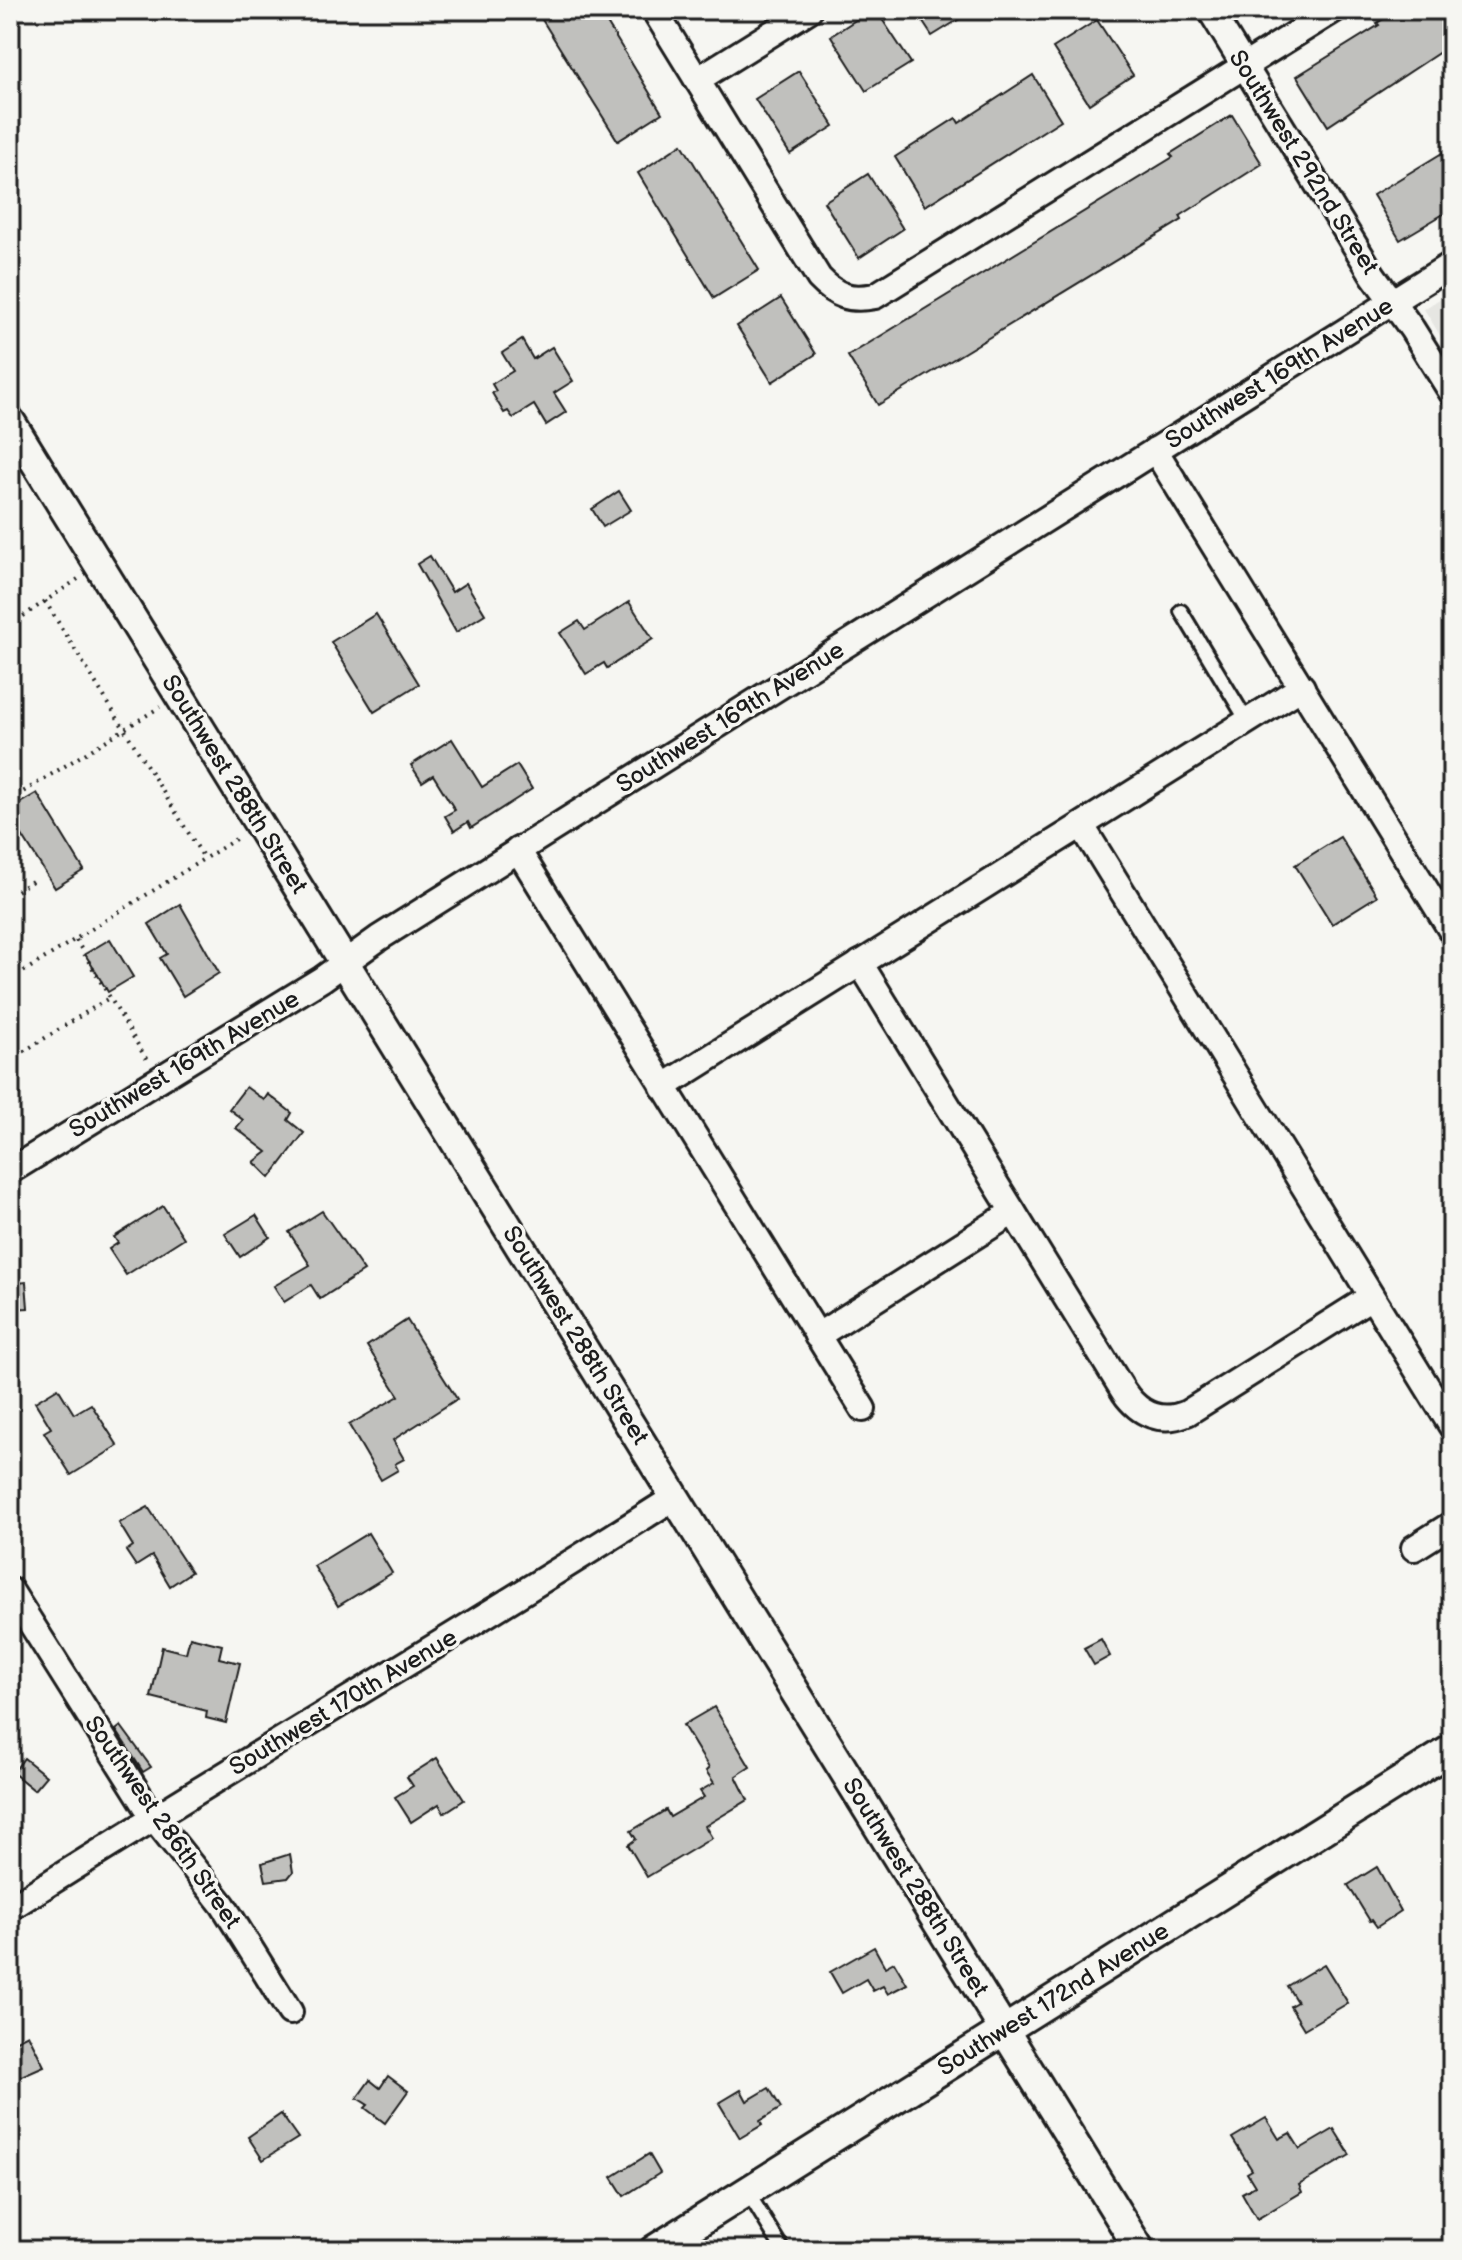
<svg xmlns="http://www.w3.org/2000/svg" width="1462" height="2260" font-family="'Balsamiq Sans',sans-serif">
	<rect width="100%" height="100%" fill="#f6f6f2"/>
	<filter id="ink" filterUnits="userSpaceOnUse"><feTurbulence type="fractalNoise" baseFrequency=".0125" numOctaves="2"/><feDisplacementMap in="SourceGraphic" scale="16" xChannelSelector="R" yChannelSelector="G"/><feConvolveMatrix kernelMatrix="1 2 1 2 8 2 1 2 1" color-interpolation-filters="sRGB"/></filter>
	<g filter="url(#ink)">
		<path fill="#e6e6e2" d="M1452,291V355L1424,309Z"/>
		<g fill="#c0c0bd" stroke="#1c1c1c" stroke-width="2">
			<path d="M536,10H599L662,113L618,141Z"/>
			<path d="M871,10H876L911,63L866,91L831,36Z"/>
			<path d="M915,10H974L932,36Z"/>
			<path d="M1398,10H1452V44L1328,126L1297,76L1379,25L1377,23Z"/>
			<path d="M1097,20L1133,75L1089,104L1053,48Z"/>
			<path d="M799,71L834,126L790,154L755,99Z"/>
			<path d="M1033,75L1061,120L925,206L895,157L956,118L959,123Z"/>
			<path d="M1232,115L1262,164L1180,216L1182,220L878,405L848,356L1173,157L1170,154Z"/>
			<path d="M682,144L759,270L714,298L638,173Z"/>
			<path d="M1452,147V209L1400,240L1373,195Z"/>
			<path d="M868,174L903,229L859,258L824,202Z"/>
			<path d="M781,298L816,354L772,382L737,326Z"/>
			<path d="M522,340L533,359L552,347L573,381L554,393L566,412L546,425L534,405L513,418L508,411L504,413L492,393L496,391L492,384L513,371L502,353Z"/>
			<path d="M619,491L631,510L603,527L592,509Z"/>
			<path d="M430,556L452,592L466,583L485,614L456,632L417,564Z"/>
			<path d="M629,602L653,639L607,668L604,663L586,674L560,633L579,621L585,630Z"/>
			<path d="M376,614L419,684L374,712L331,642Z"/>
			<path d="M452,739L482,787L517,765L532,789L471,828L468,822L454,831L445,816L455,810L433,775L422,782L411,765Z"/>
			<path d="M37,793L84,870L55,888L10,816V809Z"/>
			<path d="M1340,837L1377,896L1332,924L1295,865Z"/>
			<path d="M180,904L219,973L183,996L160,958L167,954L149,924Z"/>
			<path d="M110,939L133,977L108,992L85,954Z"/>
			<path d="M246,1087L264,1100L268,1094L292,1113L288,1120L304,1133L270,1178L254,1162L267,1152L236,1128L243,1120L229,1109Z"/>
			<path d="M163,1206L184,1238L126,1275L109,1249L118,1243L114,1237Z"/>
			<path d="M322,1211L364,1271L320,1299L311,1285L284,1302L274,1286L310,1265L289,1232Z"/>
			<path d="M256,1215L270,1237L240,1257L225,1234Z"/>
			<path d="M26,1282L28,1308L10,1309V1284Z"/>
			<path d="M407,1320L457,1399L393,1440L404,1459L395,1464L398,1470L381,1480L349,1425L399,1396L367,1346Z"/>
			<path d="M58,1388L74,1414L91,1404L118,1446L71,1475L44,1432L51,1428L35,1402Z"/>
			<path d="M148,1507L191,1572L170,1586L152,1556L136,1566L126,1551L133,1546L119,1523Z"/>
			<path d="M368,1533L392,1573L338,1606L314,1566Z"/>
			<path d="M190,1637L222,1645L219,1658L240,1663L226,1723L206,1718L207,1711L151,1697L162,1647L186,1653Z"/>
			<path d="M1101,1639L1110,1656L1094,1665L1084,1648Z"/>
			<path d="M714,1707L750,1767L736,1776L748,1800L705,1826L712,1838L647,1877L628,1845L636,1839L631,1831L666,1810L670,1817L704,1797L700,1791L714,1783L706,1771L709,1768L683,1725Z"/>
			<path d="M121,1726L151,1767L143,1772L116,1730Z"/>
			<path d="M24,1758L46,1776L34,1790L13,1773Z"/>
			<path d="M437,1758L464,1800L444,1813L439,1804L411,1822L395,1797L413,1786L407,1777Z"/>
			<path d="M290,1854L293,1872L288,1878L266,1881L262,1863Z"/>
			<path d="M1377,1867L1401,1911L1377,1927L1372,1920L1370,1921L1348,1885Z"/>
			<path d="M874,1947L885,1967L894,1962L907,1984L888,1994L883,1986L873,1991L866,1979L842,1993L830,1972Z"/>
			<path d="M1324,1964L1348,2003L1304,2029L1290,2006L1297,2002L1287,1986Z"/>
			<path d="M28,2034L44,2066L10,2081V2043Z"/>
			<path d="M388,2076L408,2091L385,2123L365,2108L368,2105L357,2098L370,2080L380,2088Z"/>
			<path d="M769,2088L781,2108L760,2121L762,2125L740,2138L719,2103L741,2090L747,2101Z"/>
			<path d="M281,2114L298,2138L263,2160L248,2137Z"/>
			<path d="M1266,2118L1279,2139L1290,2133L1300,2149L1334,2129L1350,2155L1299,2185L1302,2192L1257,2219L1242,2193L1255,2186L1247,2173L1252,2170L1232,2138Z"/>
			<path d="M649,2154L660,2173L624,2196L612,2177Z"/>
		</g>
		<g fill="none" stroke-linecap="round" stroke-linejoin="round">
			<g stroke="#1c1c1c" stroke-width="18">
				<g id="service">
					<path d="M1181,611L1247,721"/>
					<path d="M747,2191L783,2250"/>
				</g>
			</g>
			<g stroke="#1c1c1c" stroke-width="30">
				<g id="minor">
					<path d="M654,10L819,278C836,296 850,301 875,296L1334,10"/>
					<path d="M1210,10L1373,275L1412,329L1452,393"/>
					<path d="M697,80L809,10"/>
					<path d="M1155,450L1452,932"/>
					<path d="M1082,826L1452,1427"/>
					<path d="M518,850L863,1409"/>
					<path d="M860,963L1124,1392C1139,1414 1161,1424 1187,1413L1371,1297"/>
					<path d="M663,1087L1302,687"/>
					<path d="M10,1171L322,979L379,938L1452,264"/>
					<path d="M817,1336L1013,1212"/>
					<path d="M1414,1548L1452,1524"/>
					<path d="M10,1590L153,1817L223,1905L290,2012"/>
					<path d="M10,1908C230,1768 456,1637 675,1497"/>
				</g>
			</g>
			<g stroke="#1c1c1c" stroke-width="34">
				<g id="tertiary">
					<path d="M10,421L1140,2250"/>
					<path d="M654,2250L1452,1749"/>
				</g>
			</g>
			<g stroke="#1c1c1c" stroke-width="4" stroke-dasharray="2 6" stroke-linecap="butt">
				<path d="M45,601L204,858"/>
				<path d="M10,625L81,577"/>
				<path d="M10,779L19,794"/>
				<path d="M10,800L160,707"/>
				<path d="M10,895L37,878"/>
				<path d="M76,940L148,1062"/>
				<path d="M10,980L239,837"/>
				<path d="M10,1060L109,998"/>
			</g>
			<use href="#service" stroke="#f6f6f2" stroke-width="12"/>
			<use href="#minor" stroke="#f6f6f2" stroke-width="24"/>
			<use href="#tertiary" stroke="#f6f6f2" stroke-width="28"/>
		</g>
	</g>
	<g text-anchor="middle" stroke-width="7" stroke-linejoin="round" paint-order="stroke">
		<g font-size="24" fill="#1c1c1c" stroke="#f6f6f2">
			<text transform="translate(1304 162) rotate(58)" y="8">Southwest 292nd Street</text>
			<text transform="translate(1279 373) rotate(-32)" y="8">Southwest 169th Avenue</text>
			<text transform="translate(730 717) rotate(-32)" y="8">Southwest 169th Avenue</text>
			<text transform="translate(235 784) rotate(58)" y="8">Southwest 288th Street</text>
			<text transform="translate(184 1064) rotate(-31)" y="8">Southwest 169th Avenue</text>
			<text transform="translate(576 1335) rotate(58)" y="8">Southwest 288th Street</text>
			<text transform="translate(343 1702) rotate(-31)" y="8">Southwest 170th Avenue</text>
			<text transform="translate(163 1822) rotate(55)" y="8">Southwest 286th Street</text>
			<text transform="translate(916 1887) rotate(58)" y="8">Southwest 288th Street</text>
			<text transform="translate(1053 1999) rotate(-32)" y="8">Southwest 172nd Avenue</text>
		</g>
	</g>
	<rect width="1462" height="2260" fill="none" stroke="#f6f6f2" stroke-width="40"/>
	<rect x="20" y="20" width="1422" height="2220" fill="none" stroke="#1c1c1c" stroke-width="3" filter="url(#ink)"/>
</svg>
